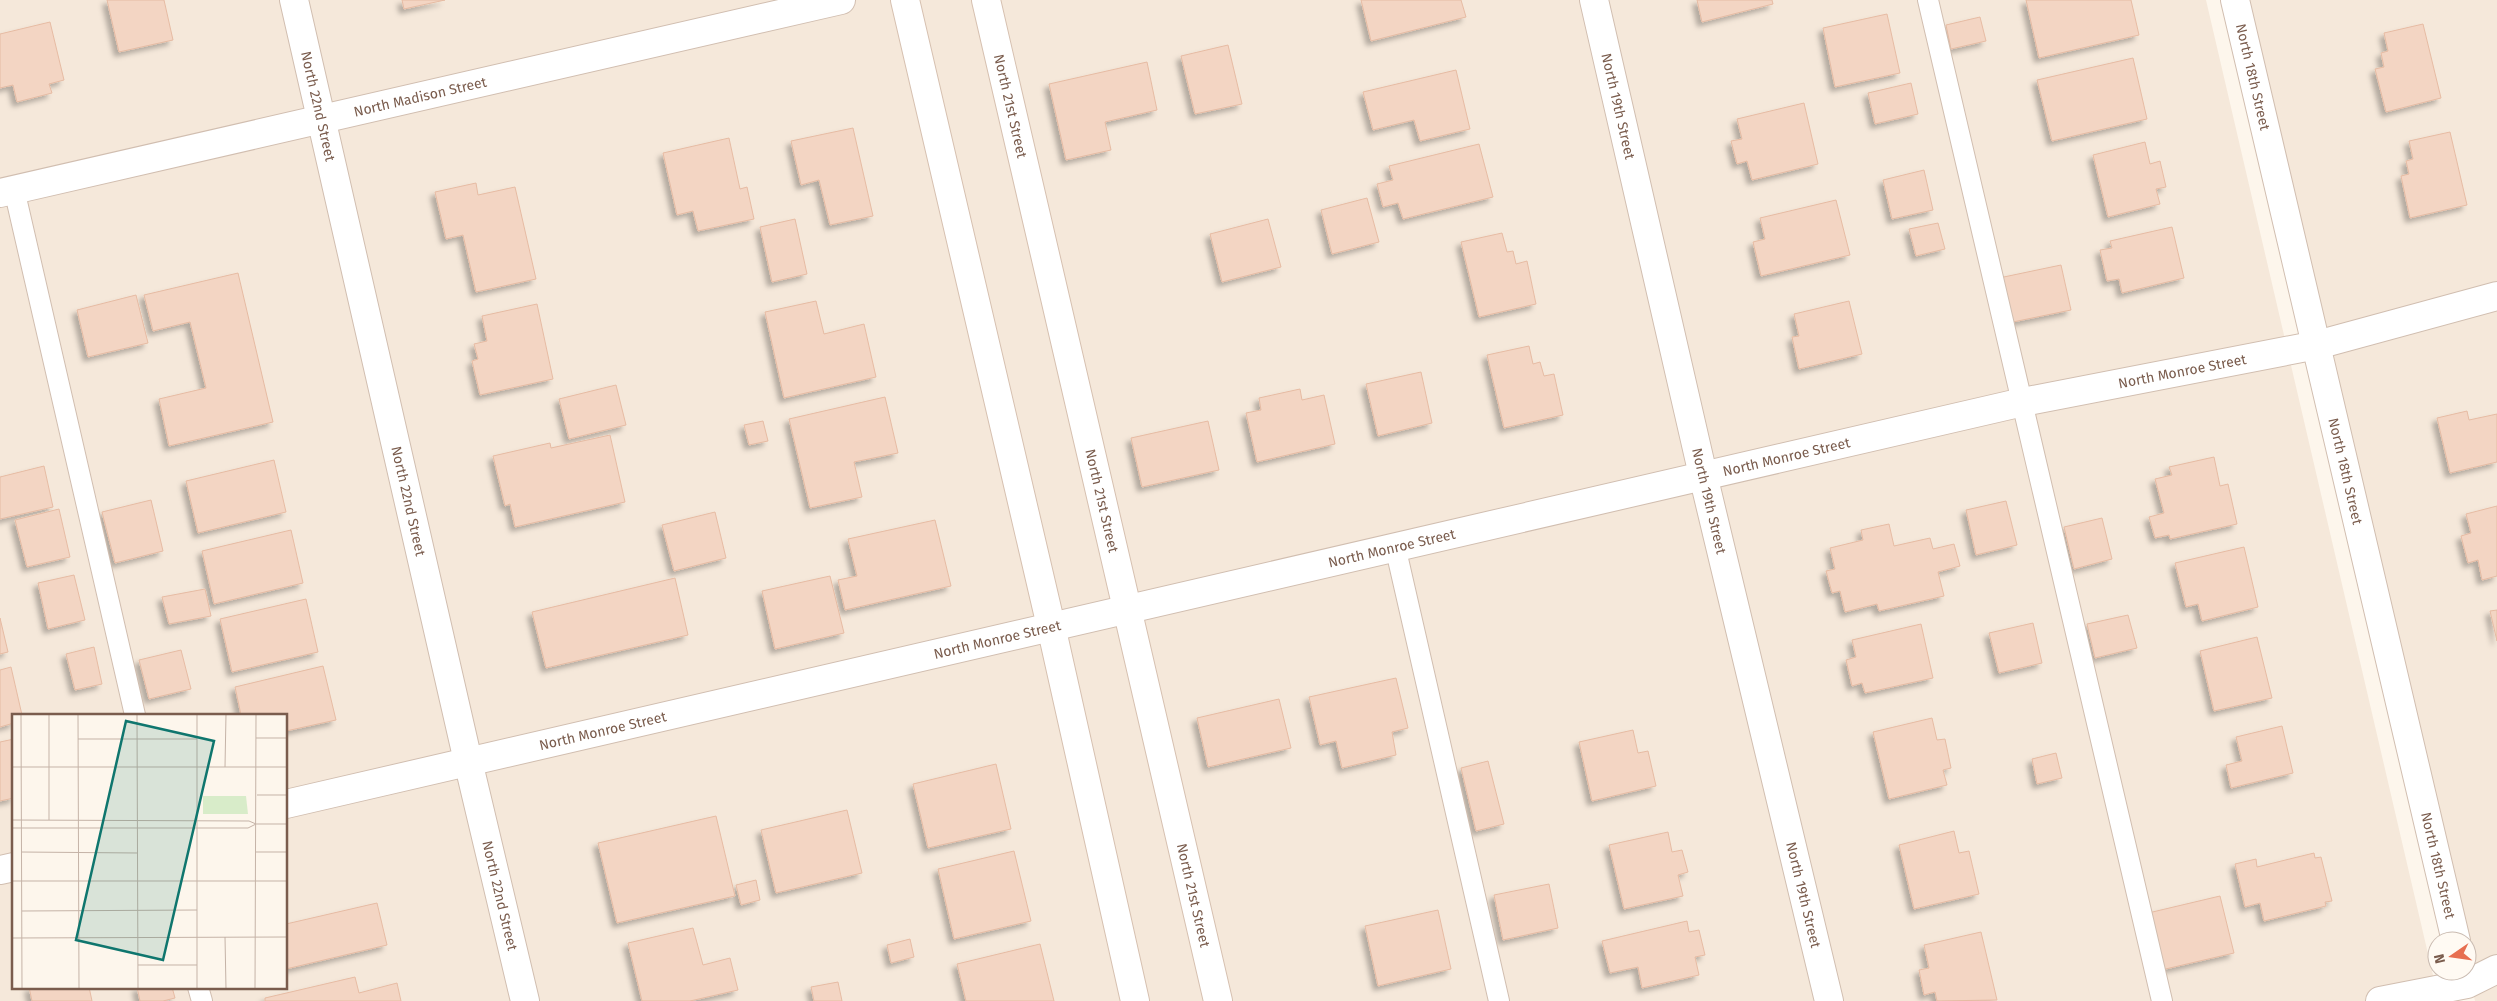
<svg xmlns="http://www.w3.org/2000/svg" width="2497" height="1001" font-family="'Fira Sans',sans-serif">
	<defs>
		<filter id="shadow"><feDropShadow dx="-4.5" dy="4.5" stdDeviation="2.5" flood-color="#0004"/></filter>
	</defs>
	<rect width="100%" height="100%" fill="#fdf6ec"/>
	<g fill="#f5e8da" fill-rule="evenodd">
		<path d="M0,0H2206L2439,1001H0ZM14,715H286V987H14Z"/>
		<path d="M2246,0H2497V1001H2475L2467,967V941Z"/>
	</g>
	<g fill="#f3d5c3" stroke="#e6bba3" filter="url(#shadow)">
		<path d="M107,0H164L173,40L119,52Z"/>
		<path d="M402,0H445L404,9Z"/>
		<path d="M1361,0H1461L1466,17L1371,41Z"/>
		<path d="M1697,0H1772L1773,4L1702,22Z"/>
		<path d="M2026,0H2131L2139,35L2039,58Z"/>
		<path d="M1887,14L1900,73L1835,87L1823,28Z"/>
		<path d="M1980,17L1986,41L1951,49L1946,25Z"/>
		<path d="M50,22L64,80L49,84L52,93L17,102L13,85L0,88V34Z"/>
		<path d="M2423,24L2441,98L2386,112L2375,69L2384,67L2381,53L2388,51L2384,33Z"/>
		<path d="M1228,45L1242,104L1195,114L1181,56Z"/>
		<path d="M2133,58L2147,119L2052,141L2037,80Z"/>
		<path d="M1147,62L1157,110L1105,122L1111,150L1066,160L1049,84Z"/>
		<path d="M1456,70L1470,129L1420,141L1414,120L1373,130L1363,92Z"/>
		<path d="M1911,83L1918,114L1875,124L1868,93Z"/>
		<path d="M1804,103L1818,164L1752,180L1747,161L1737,164L1731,141L1742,139L1737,119Z"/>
		<path d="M853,128L873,216L830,225L819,180L801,185L791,141Z"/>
		<path d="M2450,132L2467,205L2410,218L2401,176L2409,174L2406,161L2413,159L2409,141Z"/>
		<path d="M729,138L740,189L747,187L754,219L698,231L693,211L677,215L663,153Z"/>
		<path d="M2145,142L2150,164L2160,161L2166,187L2156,189L2160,204L2108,217L2093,155Z"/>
		<path d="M1479,144L1493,197L1403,219L1398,203L1383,207L1377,184L1393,180L1389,166Z"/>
		<path d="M1924,170L1933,210L1892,219L1883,180Z"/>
		<path d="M476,183L478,195L515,187L536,279L476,292L463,235L446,239L435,192Z"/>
		<path d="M1367,198L1379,242L1332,254L1321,210Z"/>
		<path d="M1836,200L1850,255L1761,276L1753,242L1765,239L1760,218Z"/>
		<path d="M795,219L807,274L772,282L760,227Z"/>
		<path d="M1268,219L1281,267L1222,282L1210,234Z"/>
		<path d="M1938,223L1945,249L1916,256L1909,229Z"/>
		<path d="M2172,227L2184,278L2122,293L2119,279L2107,281L2100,250L2112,248L2110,241Z"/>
		<path d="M1502,233L1507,252L1513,251L1516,264L1527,261L1536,304L1479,317L1461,242Z"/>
		<path d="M2061,265L2071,310L2008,323L1999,278Z"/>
		<path d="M238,273L273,422L169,446L159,399L206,388L190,322L153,331L144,295Z"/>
		<path d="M136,295L148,343L88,357L77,310Z"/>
		<path d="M816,301L824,334L864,324L876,377L784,398L765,312Z"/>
		<path d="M1849,301L1862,354L1799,369L1792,337L1799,336L1794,314Z"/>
		<path d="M537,304L553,379L480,395L472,361L478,359L474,344L487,341L482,316Z"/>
		<path d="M1529,346L1533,364L1540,362L1544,376L1554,374L1563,415L1504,428L1487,355Z"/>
		<path d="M1421,372L1432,423L1378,436L1366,384Z"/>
		<path d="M616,385L626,425L569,439L559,399Z"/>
		<path d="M1300,389L1302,400L1324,395L1335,444L1257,462L1246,413L1261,410L1259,398Z"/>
		<path d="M885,397L898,453L854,462L862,497L810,508L789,419Z"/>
		<path d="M2467,411L2469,420L2497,414V462L2450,473L2437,418Z"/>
		<path d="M763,421L768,441L749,445L744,425Z"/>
		<path d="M1208,421L1219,470L1142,487L1131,438Z"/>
		<path d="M610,435L625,502L515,527L510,504L505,506L493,456L550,443L551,448Z"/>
		<path d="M2214,457L2220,486L2228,484L2237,524L2170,539L2169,535L2155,538L2149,517L2164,513L2155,479L2172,475L2169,467Z"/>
		<path d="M274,460L286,512L198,533L186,481Z"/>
		<path d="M44,466L53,507L0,519V477Z"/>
		<path d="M151,500L163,551L115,563L102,512Z"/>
		<path d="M2006,501L2017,545L1976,555L1966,510Z"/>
		<path d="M2497,506V576L2482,580L2478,560L2468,563L2461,536L2471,533L2466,514Z"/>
		<path d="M59,509L70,557L27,567L15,520Z"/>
		<path d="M715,512L726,558L674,571L662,525Z"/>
		<path d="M2102,518L2112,559L2074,569L2064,527Z"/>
		<path d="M935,520L951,586L845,610L838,580L857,576L848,539Z"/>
		<path d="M1889,524L1894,546L1930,538L1933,549L1954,544L1960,566L1938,572L1944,596L1879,611L1877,604L1845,612L1840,591L1832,593L1826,571L1835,569L1830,548L1863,540L1861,530Z"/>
		<path d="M291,530L303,583L214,604L202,551Z"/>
		<path d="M2244,547L2258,607L2202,621L2198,604L2186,607L2175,563Z"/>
		<path d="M74,575L85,620L48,629L38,583Z"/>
		<path d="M830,576L844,633L775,649L762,591Z"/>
		<path d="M675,578L688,635L546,668L532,612Z"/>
		<path d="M205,589L211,616L169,624L162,597Z"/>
		<path d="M306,599L318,652L232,672L220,619Z"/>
		<path d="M2497,610V641L2490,611Z"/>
		<path d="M2128,615L2137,648L2095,658L2087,624Z"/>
		<path d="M0,618L8,652L0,654Z"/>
		<path d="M2033,623L2042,663L1999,673L1989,633Z"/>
		<path d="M1921,624L1933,678L1865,693L1862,683L1852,686L1846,660L1856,657L1852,640Z"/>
		<path d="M2257,637L2272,698L2214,711L2200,651Z"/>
		<path d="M94,647L102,684L75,690L66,654Z"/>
		<path d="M181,650L191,689L149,699L139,660Z"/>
		<path d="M323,666L336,720L286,731V715H241L235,687Z"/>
		<path d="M11,667L22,715H14V723L0,727V670Z"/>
		<path d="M1396,678L1408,728L1392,732L1396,755L1342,768L1336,741L1320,745L1309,697Z"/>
		<path d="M1279,699L1291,748L1208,767L1197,718Z"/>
		<path d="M1932,718L1937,740L1945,739L1951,768L1943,770L1947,785L1889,799L1873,732Z"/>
		<path d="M2282,726L2293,773L2231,788L2226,765L2242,761L2236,737Z"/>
		<path d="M1633,730L1638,753L1648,751L1656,786L1592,801L1579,742Z"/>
		<path d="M14,739V798L0,801V742Z"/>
		<path d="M2056,753L2062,778L2037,784L2032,759Z"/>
		<path d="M1488,761L1504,824L1476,831L1461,768Z"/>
		<path d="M996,764L1011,829L928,848L913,784Z"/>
		<path d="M847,810L862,873L776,893L761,830Z"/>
		<path d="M716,816L735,896L617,923L598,843Z"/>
		<path d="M1954,831L1959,853L1969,851L1979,894L1914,909L1899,845Z"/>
		<path d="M1668,832L1672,852L1682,850L1688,872L1678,875L1683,896L1624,909L1609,845Z"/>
		<path d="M1014,851L1031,921L954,939L938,869Z"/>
		<path d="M2314,853L2315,858L2321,857L2332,901L2325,902L2326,906L2264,921L2260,903L2245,907L2235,864L2256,859L2257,867Z"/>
		<path d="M756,880L760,900L741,905L736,885Z"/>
		<path d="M1549,884L1558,928L1503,940L1494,895Z"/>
		<path d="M2220,896L2234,953L2157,971L2144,914Z"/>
		<path d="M377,903L387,945L286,969V924Z"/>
		<path d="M1438,910L1451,969L1378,986L1365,926Z"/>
		<path d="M1687,921L1689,932L1699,930L1705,955L1695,957L1699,975L1642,988L1638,967L1610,973L1602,941Z"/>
		<path d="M693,928L703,965L730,958L738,990L690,1001H642L628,943Z"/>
		<path d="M1981,932L1997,1000L1937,1001L1935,992L1924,995L1919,970L1929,968L1924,945Z"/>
		<path d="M910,939L914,957L891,963L887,945Z"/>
		<path d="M1040,944L1054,1001H966L957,964Z"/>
		<path d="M355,977L359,993L397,983L401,1001H265V998Z"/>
		<path d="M838,982L842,1001H814L811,987Z"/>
		<path d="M29,987H89L92,1001H32Z"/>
		<path d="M137,987H172L175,998L163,1001H140Z"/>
	</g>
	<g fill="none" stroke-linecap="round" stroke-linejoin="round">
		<g stroke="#d1beb0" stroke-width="22">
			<g id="service">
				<path d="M1928,0L2162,1001"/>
				<path d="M14,189L135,715"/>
				<path d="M1395,546L1499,1001"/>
				<path d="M198,987L202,1001"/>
			</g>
		</g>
		<g stroke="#d1beb0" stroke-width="30">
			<g id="minor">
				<path id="s1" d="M294,0L468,761L525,1001"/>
				<path id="s2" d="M1594,0L1703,475L1829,1001"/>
				<path id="s3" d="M2235,0L2456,941"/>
				<path id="s4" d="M0,193L841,0"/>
				<path id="s5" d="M286,804L2023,402L2317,345L2497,296"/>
				<path d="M0,870L14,867"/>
				<path d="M2380,1001L2467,984L2497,969"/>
			</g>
		</g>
		<g stroke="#d6c0b0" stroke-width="30">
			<g id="secondary">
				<path d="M905,0L1051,626L1135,1001"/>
				<path id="s6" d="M986,0L1218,1001"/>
			</g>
		</g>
		<use href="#service" stroke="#fff" stroke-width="20"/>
		<use href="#minor" stroke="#fff" stroke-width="28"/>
		<use href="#secondary" stroke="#fff" stroke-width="28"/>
	</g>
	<g text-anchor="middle" stroke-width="4.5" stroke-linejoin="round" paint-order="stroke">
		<g font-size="14" fill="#7a5c4d" stroke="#fffaf3">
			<text dy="5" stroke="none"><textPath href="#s3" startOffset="79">North 18th Street</textPath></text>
			<text dy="5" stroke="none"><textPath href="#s4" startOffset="431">North Madison Street</textPath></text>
			<text dy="5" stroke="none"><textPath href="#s1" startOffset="109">North 22nd Street</textPath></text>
			<text dy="5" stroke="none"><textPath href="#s6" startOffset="109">North 21st Street</textPath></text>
			<text dy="5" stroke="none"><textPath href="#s2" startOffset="109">North 19th Street</textPath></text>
			<text dy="5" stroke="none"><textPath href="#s5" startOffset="1945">North Monroe Street</textPath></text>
			<text dy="5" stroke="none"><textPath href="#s5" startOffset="1540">North Monroe Street</textPath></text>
			<text dy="5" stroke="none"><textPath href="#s3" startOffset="484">North 18th Street</textPath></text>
			<text dy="5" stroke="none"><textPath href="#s6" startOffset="514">North 21st Street</textPath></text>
			<text dy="5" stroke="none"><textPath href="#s1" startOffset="514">North 22nd Street</textPath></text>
			<text dy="5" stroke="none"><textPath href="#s2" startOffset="514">North 19th Street</textPath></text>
			<text dy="5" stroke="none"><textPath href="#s5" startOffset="1135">North Monroe Street</textPath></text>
			<text dy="5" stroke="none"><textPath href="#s5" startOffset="730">North Monroe Street</textPath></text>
			<text dy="5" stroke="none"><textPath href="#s5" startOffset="325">North Monroe Street</textPath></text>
			<text dy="5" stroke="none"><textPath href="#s3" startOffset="889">North 18th Street</textPath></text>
			<text dy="5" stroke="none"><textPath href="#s1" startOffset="919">North 22nd Street</textPath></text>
			<text dy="5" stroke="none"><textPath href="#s6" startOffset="919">North 21st Street</textPath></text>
			<text dy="5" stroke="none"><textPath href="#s2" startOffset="919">North 19th Street</textPath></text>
		</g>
	</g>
	<g transform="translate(12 714)">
		<rect width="275" height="275" fill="#fdf6ec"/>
		<path d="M191,82H234L236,100H191Z" fill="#d8ecc9"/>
		<path fill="none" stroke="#c5b3a7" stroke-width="1" d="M9,0L10,275M37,0V106M66,0L67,275M125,0L126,275M185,0V275M244,24H275M66,25H185M0,53H275M213,53L214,0M245,81H275M0,106L237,107L244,110H275M0,114H236L244,110M9,138L126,139M244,138H275M0,167H275M10,197L185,196M213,223L214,275M0,224L275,223M126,251H185M243,275L244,0"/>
		<path fill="#0f766e" fill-opacity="0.15" stroke="#0f766e" stroke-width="2.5" d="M114,7L202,27L151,246L64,226Z"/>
		<rect width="275" height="275" fill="none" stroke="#7a5c4d" stroke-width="2.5"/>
	</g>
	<g transform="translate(2452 956) rotate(257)"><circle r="24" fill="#fffaf3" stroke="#cabbb1"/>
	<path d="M0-4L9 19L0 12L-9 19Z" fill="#e76f51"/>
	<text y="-8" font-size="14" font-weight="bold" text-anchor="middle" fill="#7a5c4d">N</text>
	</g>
</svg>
